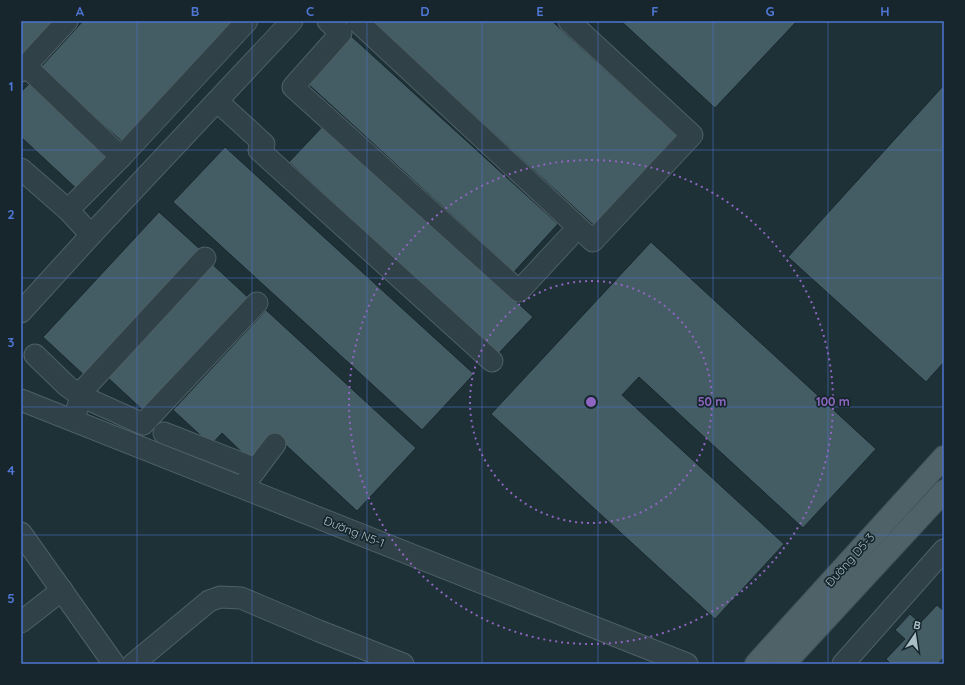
<svg xmlns="http://www.w3.org/2000/svg" width="965" height="685" font-family="Quicksand,sans-serif">
	<rect width="100%" height="100%" fill="#1d3137"/>
	<g fill="#445c64" stroke="#18282e">
		<path d="M21,21H53L21,56Z"/>
		<path d="M83,21H239L126,145L40,68Z"/>
		<path d="M371,21H552L682,140L599,230Z"/>
		<path d="M621,21H797L715,108Z"/>
		<path d="M351,36L558,224L514,272L307,83Z"/>
		<path d="M29,84L109,159L79,191L21,137V92Z"/>
		<path d="M944,85V362L926,382L788,257Z"/>
		<path d="M324,125L533,317L498,354L289,162Z"/>
		<path d="M225,147L474,374L422,430L173,202Z"/>
		<path d="M159,212L202,251L85,376L43,337Z"/>
		<path d="M651,242L876,449L803,528L639,377L622,395L784,544L715,619L491,414Z"/>
		<path d="M211,263L253,302L147,414L105,375Z"/>
		<path d="M266,310L416,448L357,511L276,436L252,462L222,433L211,445L173,410Z"/>
		<path d="M937,605L944,611V657L938,664H891L886,659L905,639L895,630L910,614L920,623Z"/>
	</g>
	<g fill="none" stroke-linecap="round" stroke-linejoin="round">
		<g stroke="#4e6066" stroke-width="23">
			<g id="minor">
				<path d="M328,21L341,33L293,87L519,291L569,237"/>
				<path d="M357,21L593,241L692,135L569,21"/>
				<path d="M26,66L121,157"/>
				<path d="M21,71L67,21"/>
				<path d="M217,101L264,144L259,150L492,361"/>
				<path d="M21,169L68,210L91,235"/>
				<path d="M68,210L121,157L247,21"/>
				<path d="M21,312L91,235L292,21"/>
				<path d="M35,355L67,386L81,396L143,424L257,303"/>
				<path d="M21,400L687,664"/>
				<path d="M77,409L84,389L205,258"/>
				<path d="M164,433L256,469"/>
				<path d="M247,481L275,444"/>
				<path d="M21,533L114,664"/>
				<path d="M21,622L62,590"/>
				<path d="M133,664L209,601L220,597L241,598L319,631L403,664"/>
				<path d="M843,664L944,550"/>
			</g>
		</g>
		<g stroke="#3d4e54" stroke-width="24">
			<g id="major">
				<path d="M756,664L944,457"/>
				<path d="M784,664L944,491"/>
			</g>
		</g>
		<use href="#minor" stroke="#304248" stroke-width="21"/>
		<use href="#major" stroke="#4e6268" stroke-width="22"/>
	</g>
	<path fill="none" stroke="#4e75d1" stroke-width="1" stroke-opacity="0.55" d="M137,21V664M252,21V664M367,21V664M482,21V664M598,21V664M713,21V664M828,21V664M21,150H944M21,278H944M21,407H944M21,535H944"/>
	<g fill="none" stroke="#8e66c1" stroke-width="2" stroke-dasharray="2 4">
		<circle cx="591" cy="402" r="121"/>
		<circle cx="591" cy="402" r="242"/>
	</g>
	<g text-anchor="middle" stroke-width="3.5" stroke-linejoin="round" paint-order="stroke">
		<g font-size="12" fill="#aabec5" stroke="#16262c">
			<text transform="translate(354 532) rotate(22)" y="4">Đường N5-1</text>
			<text transform="translate(850 560) rotate(-48)" y="4">Đường D5-3</text>
		</g>
	</g>
	<circle cx="591" cy="402" r="6" fill="#8e66c1" stroke="#16262c" stroke-width="2"/>
	<g font-size="12" text-anchor="middle" font-weight="bold" fill="#8e66c1" stroke="#16262c" stroke-width="3.5" stroke-linejoin="round" paint-order="stroke">
		<text x="712" y="406">50 m</text>
		<text x="833" y="406">100 m</text>
	</g>
	<rect width="965" height="685" fill="none" stroke="#16262c" stroke-width="44"/>
	<g transform="translate(915 635) rotate(13)" stroke="#16262c" stroke-width="3" paint-order="stroke">
	<path d="M0-3L7 15L0 10L-7 15Z" fill="#aabec5"/>
	<text y="-6" font-size="11" font-weight="bold" text-anchor="middle" fill="#aabec5">B</text>
	</g>
	<rect x="22" y="22" width="921" height="641" fill="none" stroke="#4e75d1" stroke-width="1.5"/>
	<g font-size="13" text-anchor="middle" font-weight="bold" fill="#4e75d1">
		<text x="80" y="16">A</text>
		<text x="195" y="16">B</text>
		<text x="310" y="16">C</text>
		<text x="425" y="16">D</text>
		<text x="540" y="16">E</text>
		<text x="655" y="16">F</text>
		<text x="770" y="16">G</text>
		<text x="885" y="16">H</text>
		<text x="11" y="91">1</text>
		<text x="11" y="219">2</text>
		<text x="11" y="347">3</text>
		<text x="11" y="475">4</text>
		<text x="11" y="603">5</text>
	</g>
</svg>
